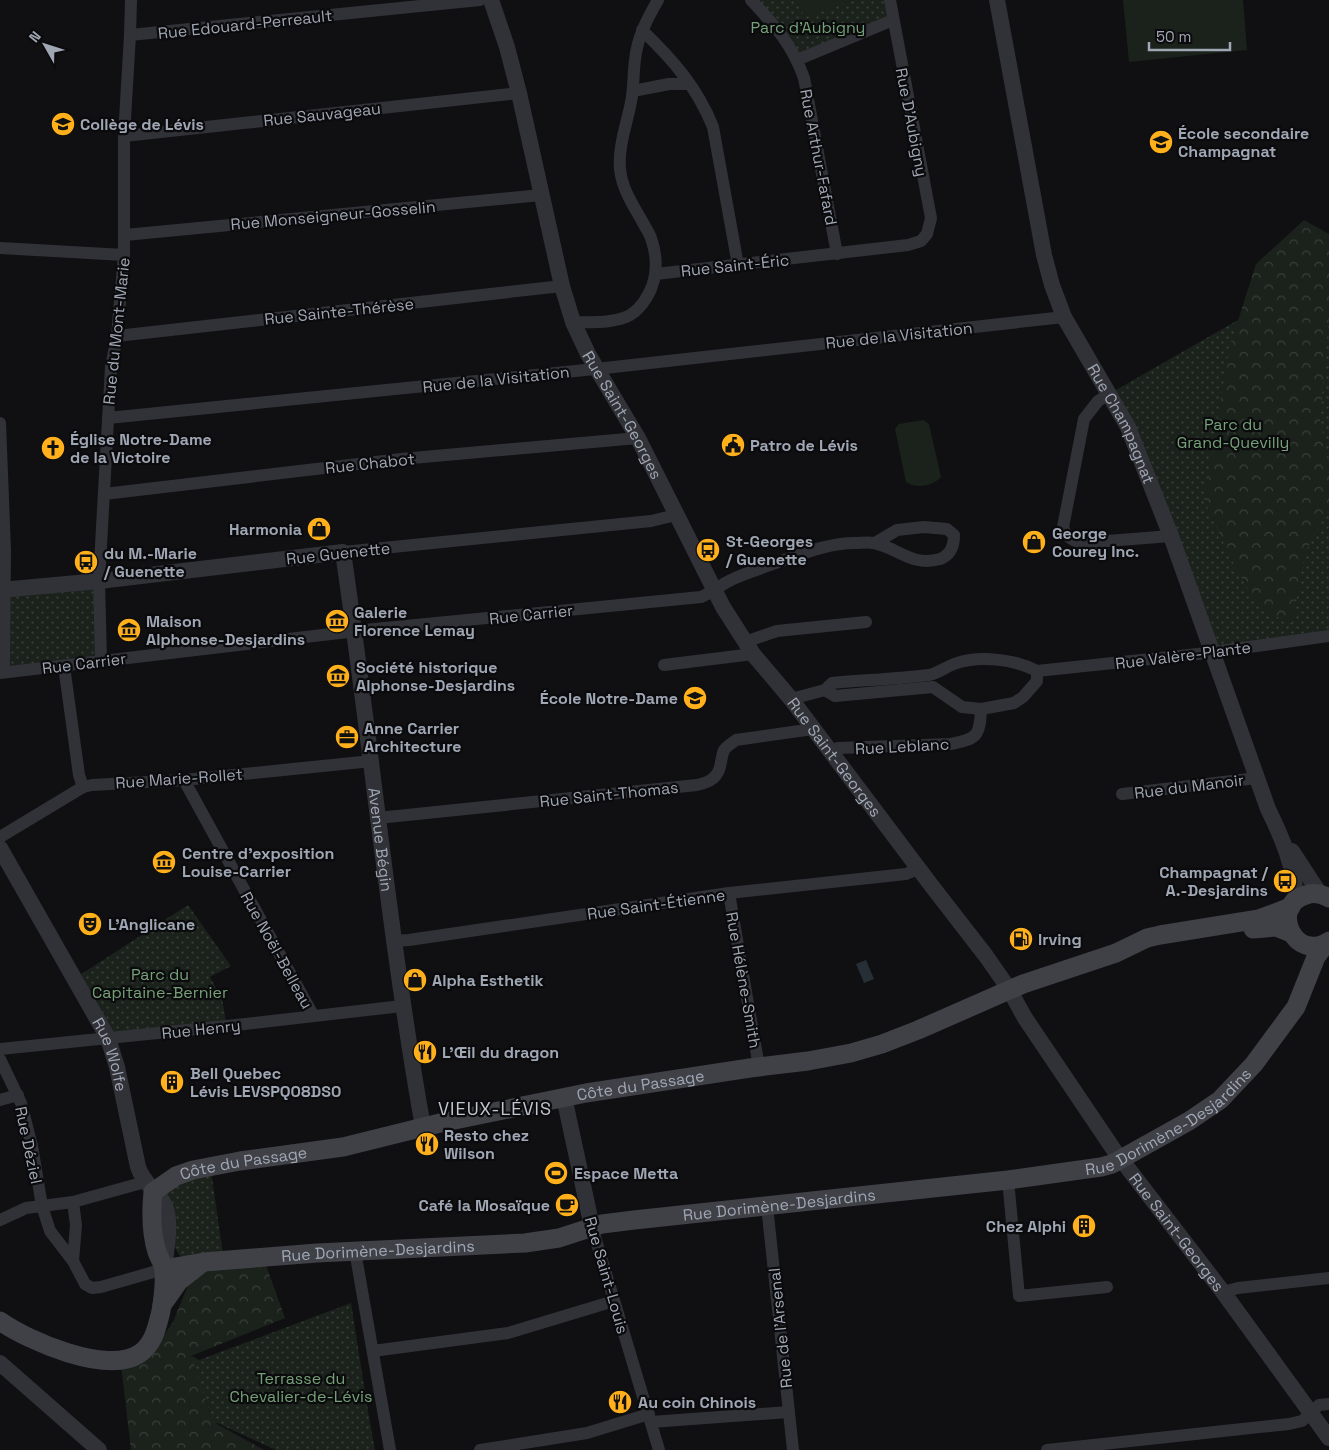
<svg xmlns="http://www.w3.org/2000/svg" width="1329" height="1450" font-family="'Space Grotesk',sans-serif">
	<defs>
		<pattern id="grass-dots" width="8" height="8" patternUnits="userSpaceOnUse" patternTransform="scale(1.25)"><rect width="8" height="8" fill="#1a221b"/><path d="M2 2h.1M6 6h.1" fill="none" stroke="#383f3a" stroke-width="1.8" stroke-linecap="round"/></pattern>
		<pattern id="forest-crowns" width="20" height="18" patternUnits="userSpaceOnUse" patternTransform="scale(1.25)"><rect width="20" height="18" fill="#1a221b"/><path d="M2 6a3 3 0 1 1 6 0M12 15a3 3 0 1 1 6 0" fill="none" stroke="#383f3a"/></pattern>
	</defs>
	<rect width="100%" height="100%" fill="#101012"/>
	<g fill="url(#grass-dots)">
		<path d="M751,0H889L893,20L797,60Z"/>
		<path d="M1329,284V636L1212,653L1109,394L1273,300Z"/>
		<path d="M99,581L101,661L4,672V590Z"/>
		<path d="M188,905L231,966L210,977L222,999L227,1026L109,1038L80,975Z"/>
		<path d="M211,1171L223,1254L183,1257L179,1255L174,1245L165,1195L170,1183Z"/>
		<path d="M351,1303L368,1411L375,1450H276L217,1423L212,1426L206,1416L210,1412L194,1370L186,1361L192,1356L199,1360Z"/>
	</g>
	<g fill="url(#forest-crowns)">
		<path d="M1304,220L1329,234V317L1320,420L1329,466V508L1305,553L1292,625L1257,606L1229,555L1204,499L1229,349L1256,264Z"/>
		<path d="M266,1265L285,1318L191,1356L213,1422L264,1450H131L121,1365L152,1353L173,1322L189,1283L201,1271Z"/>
	</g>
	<g fill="#1a221b">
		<path d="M798,0H852L804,17Z"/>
		<path d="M1123,0H1243L1247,50L1129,62Z"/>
		<path d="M923,420L929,424L941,477C933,486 917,489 906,482L895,429L899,424Z"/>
	</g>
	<path fill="#262f36" d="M866,960L874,979L864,983L856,964Z"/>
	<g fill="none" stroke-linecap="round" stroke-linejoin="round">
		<g stroke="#313237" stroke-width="12">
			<path d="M751,0C775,26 792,44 804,78L837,254"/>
			<path d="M642,30C673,60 697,87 713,127L738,265"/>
			<path d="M130,35L480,0"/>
			<path d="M797,60L893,20"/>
			<path d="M633,91L669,84H689"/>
			<path d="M124,136L519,93"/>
			<path d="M125,235L541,195"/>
			<path d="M0,248L124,255"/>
			<path d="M656,274L908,245L921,241L927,234L931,218L890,0"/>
			<path d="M573,322C591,322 608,324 626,317C632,315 639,308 643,303C657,284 659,261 651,238C649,232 645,227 642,221C633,205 622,189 620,169C618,147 627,123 631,102C634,88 633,74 635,60C637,38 647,19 658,0"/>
			<path d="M117,336L562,286"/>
			<path d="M1109,394L1098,401L1084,419L1063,527C1066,537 1072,541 1082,543L1171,536"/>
			<path d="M108,418L605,368L1064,317"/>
			<path d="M0,423L5,550L4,672"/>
			<path d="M104,494L401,459L638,438"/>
			<path d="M343,552L651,521L676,515"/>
			<path d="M745,642L777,631L866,622"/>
			<path d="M101,661L99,581L111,367L117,336L124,255V136L130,35L131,0"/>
			<path d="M664,665L753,654"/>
			<path d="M64,666L79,775L83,787"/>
			<path d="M0,673L365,630L701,597C712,593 720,585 731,580C743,574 757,570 770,565C797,556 826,543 855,543C861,543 868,542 874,543C899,548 911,567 940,559C951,555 954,546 954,535L947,529L924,527L897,530L875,543"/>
			<path d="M825,690L835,696L933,687L962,707L981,709L1014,703L1023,697L1037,681V671"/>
			<path d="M791,699L825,690L832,683C865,680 897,679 929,675C938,673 946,667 954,664C979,655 1014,659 1037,671L1198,654L1329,636"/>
			<path d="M829,751L838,748L951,744C977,739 980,736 981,709"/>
			<path d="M184,780L313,1015"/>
			<path d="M1122,794L1257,778"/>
			<path d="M378,818L697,785C711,782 719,777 721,762C722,758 722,754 724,750C727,746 732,743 736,740L813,729"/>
			<path d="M0,837L83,787L92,785L184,780L372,761"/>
			<path d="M729,893L759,1067"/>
			<path d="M393,941L409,940L729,893L906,874L918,869"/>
			<path d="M0,1049L227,1026L402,1006"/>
			<path d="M0,1059L21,1103L32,1146L42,1206L50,1231L73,1261L85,1284L92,1288L101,1287L164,1269"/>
			<path d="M0,1100L18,1095"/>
			<path d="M1008,1180L1019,1296L1107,1287"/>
			<path d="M73,1202L76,1225L73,1261"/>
			<path d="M767,1206L793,1450"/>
			<path d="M0,1220L26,1208L73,1202L145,1182"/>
			<path d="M592,1227L659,1450"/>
			<path d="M355,1251L390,1450"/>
			<path d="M1223,1292L1238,1288L1329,1278"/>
			<path d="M373,1351L508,1333L614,1301"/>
			<path d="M651,1422L789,1412"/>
			<path d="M480,1450L587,1433L649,1414"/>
			<path d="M1047,1450L1289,1424L1302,1421L1319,1405L1329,1404"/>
		</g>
		<g stroke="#313237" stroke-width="16">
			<path id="s1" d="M491,0L507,47L519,93L562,286L573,322L588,354L638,438L723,607L753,654L791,699L931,885L986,956L1009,989L1025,1018L1114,1150L1223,1292L1329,1438"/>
			<path id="s2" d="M997,0L1044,255L1052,285L1064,317L1128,427L1171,536L1268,809C1282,837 1295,868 1296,900"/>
			<path id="s3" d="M0,590L99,581L343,552C371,743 389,936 423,1127"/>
			<path id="s4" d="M0,848L108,1038L117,1067L138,1167C143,1182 154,1189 163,1202C173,1217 166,1251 164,1269"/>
			<path d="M1292,851L1320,894"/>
			<path d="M564,1097L592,1227"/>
			<path d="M0,1363L99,1450"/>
		</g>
		<g stroke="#3f4147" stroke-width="19">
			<path d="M1329,898C1322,894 1314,892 1306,895C1268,906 1295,964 1329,941"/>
			<path d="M1253,929L1276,927L1291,933"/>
			<path id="s5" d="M164,1269L204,1262L317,1253L525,1243L559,1238L602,1224L634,1220L1008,1180L1101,1167L1112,1164L1189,1121L1220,1100L1254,1064L1296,1007L1316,957L1326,943"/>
			<path d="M162,1305L179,1281L202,1263"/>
			<path id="s6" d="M0,1321C28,1341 107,1375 139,1354C154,1344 157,1327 161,1311C163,1299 165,1282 164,1269C163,1263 159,1258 157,1252C151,1233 151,1212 153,1192L176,1176L193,1170L240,1161L343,1147L440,1123L586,1093L750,1068L808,1061L851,1053L882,1044L918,1030L1023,984L1116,953L1147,938L1160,935L1259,919L1291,907"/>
		</g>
	</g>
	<defs>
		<g id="school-disc" transform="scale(1.25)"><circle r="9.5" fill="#ffb01b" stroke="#0b0b0d"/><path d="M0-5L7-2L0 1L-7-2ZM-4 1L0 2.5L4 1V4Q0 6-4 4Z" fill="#111"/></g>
		<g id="civic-disc" transform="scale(1.25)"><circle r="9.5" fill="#ffb01b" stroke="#0b0b0d"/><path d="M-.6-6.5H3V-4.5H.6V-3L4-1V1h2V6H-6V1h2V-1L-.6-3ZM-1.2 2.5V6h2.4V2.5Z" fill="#111"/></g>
		<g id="church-disc" transform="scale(1.25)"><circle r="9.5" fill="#ffb01b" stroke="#0b0b0d"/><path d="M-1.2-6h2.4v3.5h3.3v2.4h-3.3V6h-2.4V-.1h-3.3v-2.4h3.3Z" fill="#111"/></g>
		<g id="shop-disc" transform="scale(1.25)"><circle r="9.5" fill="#ffb01b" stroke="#0b0b0d"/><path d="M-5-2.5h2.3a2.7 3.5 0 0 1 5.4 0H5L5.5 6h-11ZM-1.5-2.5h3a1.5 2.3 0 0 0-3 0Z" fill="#111"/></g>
		<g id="bus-disc" transform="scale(1.25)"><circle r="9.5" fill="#ffb01b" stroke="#0b0b0d"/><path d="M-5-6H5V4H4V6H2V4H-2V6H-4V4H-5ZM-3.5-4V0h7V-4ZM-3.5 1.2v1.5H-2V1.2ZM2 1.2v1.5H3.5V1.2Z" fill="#111"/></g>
		<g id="museum-disc" transform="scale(1.25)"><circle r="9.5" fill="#ffb01b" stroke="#0b0b0d"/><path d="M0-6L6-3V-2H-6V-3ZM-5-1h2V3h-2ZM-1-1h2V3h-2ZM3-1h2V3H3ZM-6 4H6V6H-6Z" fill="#111"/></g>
		<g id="office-disc" transform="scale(1.25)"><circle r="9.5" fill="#ffb01b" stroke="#0b0b0d"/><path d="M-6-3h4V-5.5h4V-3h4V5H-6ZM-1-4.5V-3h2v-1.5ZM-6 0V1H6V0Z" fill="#111"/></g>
		<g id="theatre-disc" transform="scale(1.25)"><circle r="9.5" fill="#ffb01b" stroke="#0b0b0d"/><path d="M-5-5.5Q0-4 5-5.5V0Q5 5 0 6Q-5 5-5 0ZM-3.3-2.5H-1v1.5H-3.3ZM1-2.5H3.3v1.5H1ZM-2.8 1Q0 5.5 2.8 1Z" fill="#111"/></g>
		<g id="fuel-disc" transform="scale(1.25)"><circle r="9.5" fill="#ffb01b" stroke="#0b0b0d"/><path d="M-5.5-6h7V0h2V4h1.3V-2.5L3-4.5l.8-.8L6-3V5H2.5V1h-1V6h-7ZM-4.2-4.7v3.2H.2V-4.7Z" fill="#111"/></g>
		<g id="restaurant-disc" transform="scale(1.25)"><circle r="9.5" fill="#ffb01b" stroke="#0b0b0d"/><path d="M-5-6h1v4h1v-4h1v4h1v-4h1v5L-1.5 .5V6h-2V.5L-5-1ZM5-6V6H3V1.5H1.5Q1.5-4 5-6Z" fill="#111"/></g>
		<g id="building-disc" transform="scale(1.25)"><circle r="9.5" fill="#ffb01b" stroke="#0b0b0d"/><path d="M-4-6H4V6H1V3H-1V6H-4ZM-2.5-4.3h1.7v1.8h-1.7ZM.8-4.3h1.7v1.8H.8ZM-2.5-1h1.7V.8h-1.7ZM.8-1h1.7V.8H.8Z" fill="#111"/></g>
		<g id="stadium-disc" transform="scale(1.25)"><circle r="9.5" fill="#ffb01b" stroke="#0b0b0d"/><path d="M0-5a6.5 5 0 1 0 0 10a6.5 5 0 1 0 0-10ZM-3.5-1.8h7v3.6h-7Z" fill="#111"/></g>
		<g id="cafe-disc" transform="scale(1.25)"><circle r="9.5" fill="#ffb01b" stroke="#0b0b0d"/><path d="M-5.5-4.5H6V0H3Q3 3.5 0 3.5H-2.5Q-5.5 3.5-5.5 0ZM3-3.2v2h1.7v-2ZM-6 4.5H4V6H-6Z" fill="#111"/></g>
	</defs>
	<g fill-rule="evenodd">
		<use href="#school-disc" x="63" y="124"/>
		<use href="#school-disc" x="1161" y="142"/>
		<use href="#civic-disc" x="733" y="445"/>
		<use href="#church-disc" x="53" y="448"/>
		<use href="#shop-disc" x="319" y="529"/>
		<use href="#shop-disc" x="1034" y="542"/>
		<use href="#bus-disc" x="708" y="550"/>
		<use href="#bus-disc" x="86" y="562"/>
		<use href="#museum-disc" x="337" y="621"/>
		<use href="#museum-disc" x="129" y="630"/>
		<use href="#museum-disc" x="338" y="676"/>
		<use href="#school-disc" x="695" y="698"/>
		<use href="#office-disc" x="347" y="737"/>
		<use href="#museum-disc" x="164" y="862"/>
		<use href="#bus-disc" x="1285" y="881"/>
		<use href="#theatre-disc" x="90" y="924"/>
		<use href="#fuel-disc" x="1021" y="939"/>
		<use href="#shop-disc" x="415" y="980"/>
		<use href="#restaurant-disc" x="425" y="1052"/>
		<use href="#building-disc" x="172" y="1082"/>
		<use href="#restaurant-disc" x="427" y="1144"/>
		<use href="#stadium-disc" x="556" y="1173"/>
		<use href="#cafe-disc" x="567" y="1205"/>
		<use href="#building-disc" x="1084" y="1226"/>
		<use href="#restaurant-disc" x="620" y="1402"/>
	</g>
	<g text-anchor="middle" stroke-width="4.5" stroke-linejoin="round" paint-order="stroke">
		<g font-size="16" fill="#a0a7b4" stroke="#0b0b0d">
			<text transform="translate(245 24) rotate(-6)" y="6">Rue Edouard-Perreault</text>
			<text transform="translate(322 114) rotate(-6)" y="6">Rue Sauvageau</text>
			<text transform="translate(912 122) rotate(79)" y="6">Rue D'Aubigny</text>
			<text transform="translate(819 157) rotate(79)" y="6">Rue Arthur-Fafard</text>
			<text transform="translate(333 215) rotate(-5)" y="6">Rue Monseigneur-Gosselin</text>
			<text transform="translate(735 265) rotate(-6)" y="6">Rue Saint-Éric</text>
			<text transform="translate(339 311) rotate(-6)" y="6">Rue Sainte-Thérèse</text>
			<text transform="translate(116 331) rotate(-84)" y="6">Rue du Mont-Marie</text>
			<text transform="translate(899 335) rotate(-6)" y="6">Rue de la Visitation</text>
			<text transform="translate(496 379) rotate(-6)" y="6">Rue de la Visitation</text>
			<text dy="6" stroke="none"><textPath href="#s1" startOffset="438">Rue Saint-Georges</textPath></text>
			<text dy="6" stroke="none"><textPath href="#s2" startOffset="446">Rue Champagnat</textPath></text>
			<text transform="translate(370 463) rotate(-6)" y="6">Rue Chabot</text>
			<text transform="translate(338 553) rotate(-6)" y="6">Rue Guenette</text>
			<text transform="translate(531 614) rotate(-6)" y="6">Rue Carrier</text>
			<text transform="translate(1183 655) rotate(-7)" y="6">Rue Valère-Plante</text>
			<text transform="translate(84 663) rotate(-7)" y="6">Rue Carrier</text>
			<text transform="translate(902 746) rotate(-3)" y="6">Rue Leblanc</text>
			<text dy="6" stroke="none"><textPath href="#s1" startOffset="842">Rue Saint-Georges</textPath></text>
			<text transform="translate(179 778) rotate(-4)" y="6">Rue Marie-Rollet</text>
			<text transform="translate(1189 786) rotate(-7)" y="6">Rue du Manoir</text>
			<text transform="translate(609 794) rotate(-6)" y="6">Rue Saint-Thomas</text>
			<text dy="6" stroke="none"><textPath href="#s3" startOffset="635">Avenue Bégin</textPath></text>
			<text transform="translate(656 904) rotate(-8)" y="6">Rue Saint-Étienne</text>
			<text transform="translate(277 950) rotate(61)" y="6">Rue Noël-Belleau</text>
			<text transform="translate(744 980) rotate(80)" y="6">Rue Hélène-Smith</text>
			<text transform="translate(201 1029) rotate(-6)" y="6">Rue Henry</text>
			<text dy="6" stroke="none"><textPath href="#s4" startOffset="235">Rue Wolfe</textPath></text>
			<text dy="6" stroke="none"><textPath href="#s6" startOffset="821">Côte du Passage</textPath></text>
			<text dy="6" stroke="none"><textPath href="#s5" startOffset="1025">Rue Dorimène-Desjardins</textPath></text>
			<text transform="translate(29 1145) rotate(78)" y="6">Rue Déziel</text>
			<text dy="6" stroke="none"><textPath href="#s6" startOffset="416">Côte du Passage</textPath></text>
			<text dy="6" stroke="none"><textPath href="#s5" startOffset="620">Rue Dorimène-Desjardins</textPath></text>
			<text dy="6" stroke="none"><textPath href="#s1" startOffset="1428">Rue Saint-Georges</textPath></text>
			<text dy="6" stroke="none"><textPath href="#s5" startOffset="215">Rue Dorimène-Desjardins</textPath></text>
			<text transform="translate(607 1275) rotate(74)" y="6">Rue Saint-Louis</text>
			<text transform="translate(780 1328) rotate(-96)" y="6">Rue de l'Arsenal</text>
		</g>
		<g font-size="16" fill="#76a178" stroke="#0b0b0d">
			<text x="808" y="33">Parc d'Aubigny</text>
			<text x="1233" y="430">Parc du<tspan x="1233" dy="18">Grand-Quevilly</tspan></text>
			<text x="160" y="980">Parc du<tspan x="160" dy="18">Capitaine-Bernier</tspan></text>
			<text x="301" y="1384">Terrasse du<tspan x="301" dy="18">Chevalier-de-Lévis</tspan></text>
		</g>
		<g font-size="16" font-weight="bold" fill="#a0a7b4" stroke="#0b0b0d" text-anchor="start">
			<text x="80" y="130">Collège de Lévis</text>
			<text x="1178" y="139">École secondaire<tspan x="1178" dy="18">Champagnat</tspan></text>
			<text x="70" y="445">Église Notre-Dame<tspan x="70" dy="18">de la Victoire</tspan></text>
			<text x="750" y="451">Patro de Lévis</text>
			<text x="302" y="535" text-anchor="end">Harmonia</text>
			<text x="1052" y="539">George<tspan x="1052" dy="18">Courey Inc.</tspan></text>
			<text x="726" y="547">St-Georges<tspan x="726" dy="18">/ Guenette</tspan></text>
			<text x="104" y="559">du M.-Marie<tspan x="104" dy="18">/ Guenette</tspan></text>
			<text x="354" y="618">Galerie<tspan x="354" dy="18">Florence Lemay</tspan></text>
			<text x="146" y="627">Maison<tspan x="146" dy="18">Alphonse-Desjardins</tspan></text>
			<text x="356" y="673">Société historique<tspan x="356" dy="18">Alphonse-Desjardins</tspan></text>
			<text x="678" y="704" text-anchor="end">École Notre-Dame</text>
			<text x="364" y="734">Anne Carrier<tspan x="364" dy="18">Architecture</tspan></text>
			<text x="182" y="859">Centre d'exposition<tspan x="182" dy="18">Louise-Carrier</tspan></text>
			<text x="1268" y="878" text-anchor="end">Champagnat /<tspan x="1268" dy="18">A.-Desjardins</tspan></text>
			<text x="108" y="930">L'Anglicane</text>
			<text x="1038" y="945">Irving</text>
			<text x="432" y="986">Alpha Esthetik</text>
			<text x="442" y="1058">L'Œil du dragon</text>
			<text x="190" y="1079">Bell Quebec<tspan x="190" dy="18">Lévis LEVSPQ08DS0</tspan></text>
			<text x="444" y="1141">Resto chez<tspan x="444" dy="18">Wilson</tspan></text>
			<text x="574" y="1179">Espace Metta</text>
			<text x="550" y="1211" text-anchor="end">Café la Mosaïque</text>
			<text x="1066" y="1232" text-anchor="end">Chez Alphi</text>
			<text x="638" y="1408">Au coin Chinois</text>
		</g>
		<g font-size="18" letter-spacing="1" fill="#c2c6d0" stroke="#0b0b0d">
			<text x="495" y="1115">VIEUX-LÉVIS</text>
		</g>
	</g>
	<g transform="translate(45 45) rotate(309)" stroke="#0b0b0d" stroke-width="4" paint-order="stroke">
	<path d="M0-4L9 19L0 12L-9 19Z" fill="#a0a7b4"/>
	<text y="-8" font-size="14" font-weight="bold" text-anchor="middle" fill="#a0a7b4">N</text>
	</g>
	<path d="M1149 42v8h81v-8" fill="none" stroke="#a0a7b4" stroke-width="2.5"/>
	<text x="1156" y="42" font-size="15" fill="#a0a7b4" stroke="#0b0b0d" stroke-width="4" paint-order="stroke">50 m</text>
</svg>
